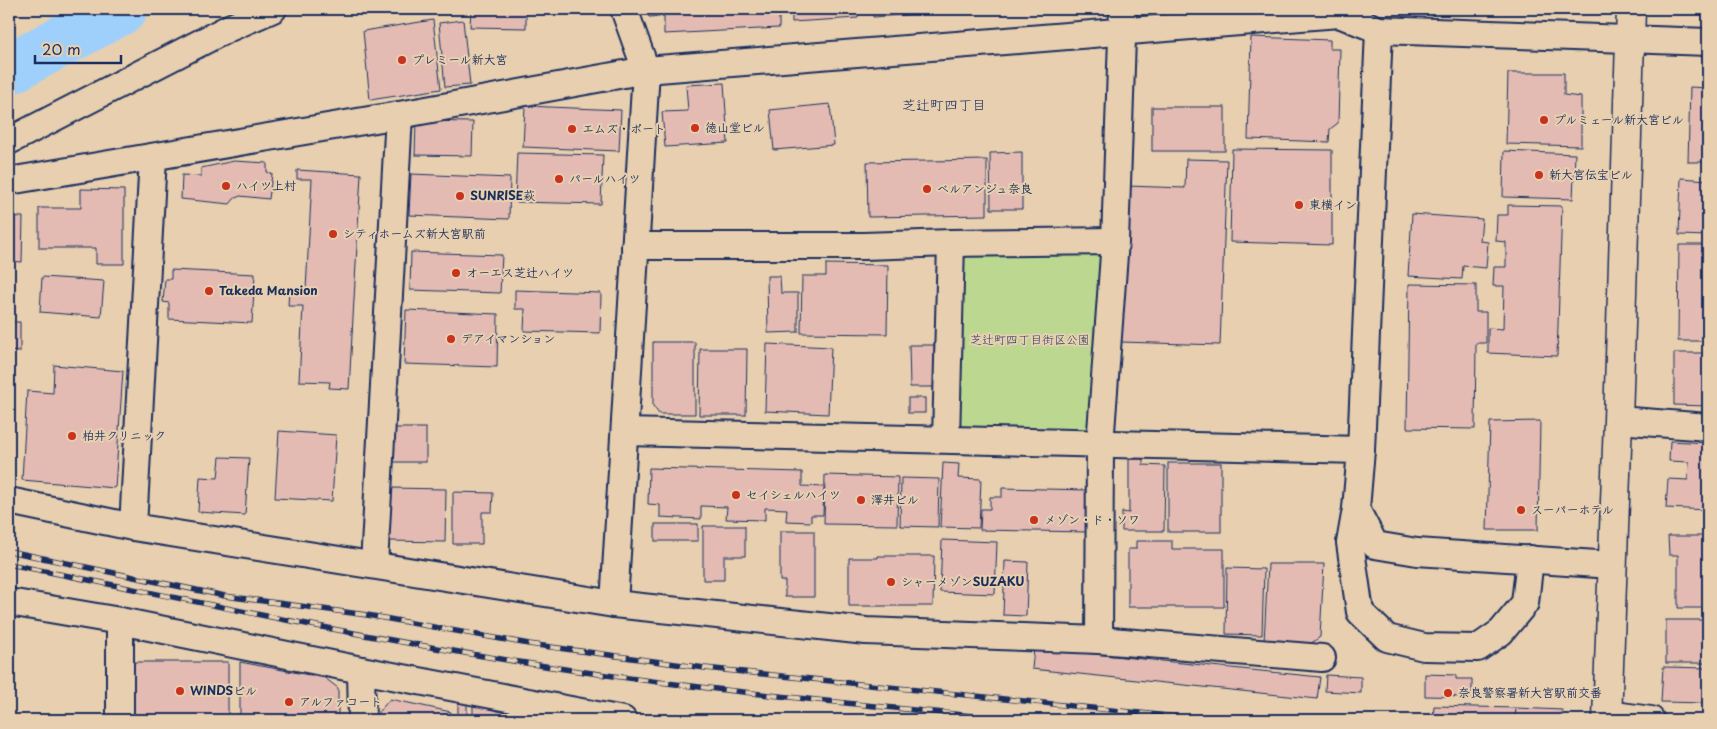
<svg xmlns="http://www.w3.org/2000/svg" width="1717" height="729" font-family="'Playpen Sans','Klee One',sans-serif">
	<rect width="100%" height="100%" fill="#e7cfaf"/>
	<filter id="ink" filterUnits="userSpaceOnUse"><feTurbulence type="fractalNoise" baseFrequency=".02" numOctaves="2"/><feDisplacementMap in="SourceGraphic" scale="10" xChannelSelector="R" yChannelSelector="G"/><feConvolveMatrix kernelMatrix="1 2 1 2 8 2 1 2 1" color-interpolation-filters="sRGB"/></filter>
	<g filter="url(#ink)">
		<path fill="#bcd890" stroke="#6c8477" d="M963,250L1094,254L1103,257L1098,422L1085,435L957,427Z"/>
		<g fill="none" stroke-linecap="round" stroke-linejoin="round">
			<path stroke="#9ed0fb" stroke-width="51" d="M9,69L122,9"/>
		</g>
		<g fill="#e3bbb3" stroke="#1b2f5e">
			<path d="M359,9H396L360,13Z"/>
			<path d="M471,9H526V28L470,27Z"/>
			<path d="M648,9H779V28L664,34V16L649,17Z"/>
			<path d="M792,9H858V18L792,22Z"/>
			<path d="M873,9H986L873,17Z"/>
			<path d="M433,20L441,89L370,100L363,31Z"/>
			<path d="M463,20L470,85L445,87L439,23Z"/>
			<path d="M1251,37L1330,40V49H1340L1338,123L1330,129L1329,142L1248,139Z"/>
			<path d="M1508,73H1564V95L1581,97V146L1506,144Z"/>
			<path d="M724,83L728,143L665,147L662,112L688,111L686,85Z"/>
			<path d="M1690,87L1708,88V162H1688Z"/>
			<path d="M830,104L834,145L774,150L770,110Z"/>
			<path d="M525,106L621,110L619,151L523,147Z"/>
			<rect x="1152" y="107" width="73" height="44"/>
			<path d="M416,121L473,122L472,156L415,155Z"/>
			<path d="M1232,149L1332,150V245L1230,242Z"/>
			<path d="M1504,151L1575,154L1573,199L1503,197Z"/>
			<path d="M1022,152V209H991L990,153Z"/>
			<path d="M517,153L603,155L601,204L515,202Z"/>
			<path d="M1186,159L1227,160L1220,345L1121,342L1127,186L1185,188Z"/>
			<path d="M987,160V215L868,217L867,162Z"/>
			<path d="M234,161L267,163V172L272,174L269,199L240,196L234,199L230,204L181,199L182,175L201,176V168Z"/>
			<path d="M297,170L361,174L349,389L329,388L330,382L299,381L303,306H288L289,289L306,290L312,179H297Z"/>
			<path d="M411,174L510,178L509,219L409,215Z"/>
			<path d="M1681,178L1708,180V236L1679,235Z"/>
			<path d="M81,189L124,190V264H96V248H39V208H81Z"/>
			<path d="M1508,205L1562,206L1557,356L1488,353V328L1503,329L1504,286H1493L1494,267H1506V242L1496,241L1497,215H1508Z"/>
			<path d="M1412,214L1482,219L1480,241L1488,242L1486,268L1463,266L1462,279L1408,276Z"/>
			<path d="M9,217H23L22,262L9,261Z"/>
			<path d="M1679,245H1708V341H1678Z"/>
			<path d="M411,252L502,255L500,293L410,290Z"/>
			<path d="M826,264L888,265L887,334L801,333L802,276H826Z"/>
			<path d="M171,270L255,274L252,323L169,319V303L163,302L165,279H171Z"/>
			<path d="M767,276H780L781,293H798V332L768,333Z"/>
			<path d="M42,277L104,281L101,317L40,312Z"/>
			<path d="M1409,284L1476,285V312H1486V343H1476L1475,429L1407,428Z"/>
			<path d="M515,290L601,293L600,333L524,331L525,309H515Z"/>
			<path d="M406,310L498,314L497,367L404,364Z"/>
			<path d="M9,322H20V352L9,351Z"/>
			<path d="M653,342H695V414H659L653,406Z"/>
			<path d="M767,344L831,347L828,414L765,411Z"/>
			<path d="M909,345H934L935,387H910Z"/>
			<path d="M700,349H747L746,415H699Z"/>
			<path d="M1674,353H1708V406L1674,405Z"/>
			<path d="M54,365L123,371L115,488L22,480L27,391L53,393Z"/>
			<rect x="908" y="398" width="17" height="15"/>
			<path d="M1540,421L1538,530H1487L1490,422Z"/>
			<rect x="394" y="428" width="32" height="34"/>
			<path d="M279,431L336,435L332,501L275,498Z"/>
			<path d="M1670,441L1708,443V510L1666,508L1668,479L1688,480L1689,462L1669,461Z"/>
			<path d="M220,457L249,458L245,515L198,512L200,477L218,478Z"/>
			<path d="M1129,459H1143V465L1165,466L1164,531H1122V512L1129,513Z"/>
			<path d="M943,463L959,464L958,478L981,479L979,528L940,527Z"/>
			<rect x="1168" y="463" width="53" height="69"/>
			<path d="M649,468L802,472V486L824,487L823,515H811V522L786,521L787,509L765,508V520L726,519L727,507L701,506V519L660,517V505L648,504Z"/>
			<path d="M825,475L898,477L897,525L824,524Z"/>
			<path d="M901,478L939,479L938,527L900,526Z"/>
			<path d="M391,488L446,489L445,542L389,541Z"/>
			<path d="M1002,488L1088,490L1087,532L980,530L981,509H990V497H1002Z"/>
			<path d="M453,492L493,493L492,512H482V544H453Z"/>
			<rect x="655" y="524" width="43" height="17"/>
			<path d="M703,526H745V556H724V580H703Z"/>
			<path d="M780,531H814V597H785V581H780Z"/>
			<path d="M1668,536H1708V608H1678V555H1669Z"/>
			<path d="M942,540L997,542L995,594L940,592Z"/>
			<path d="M1136,541H1172V549H1224V607H1128V549H1136Z"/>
			<path d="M878,556H934L933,606H849V558H878Z"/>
			<path d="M1005,561L1028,562L1026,616L1003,615Z"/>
			<path d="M1268,564H1324L1320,637L1310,644L1264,642Z"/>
			<path d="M1227,568L1264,569L1262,635L1226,634Z"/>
			<rect x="1666" y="620" width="42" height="43"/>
			<path d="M1034,648L1320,677L1317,699L1032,669Z"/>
			<rect x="131" y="662" width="97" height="58"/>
			<path d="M240,662L325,678L338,688V720H277V716H261V720H240Z"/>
			<path d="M1663,667L1708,668V703L1661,702Z"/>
			<path d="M1425,674L1456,675V679H1472V697L1425,696Z"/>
			<path d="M1326,675L1361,677V693L1325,691Z"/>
			<path d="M390,699L451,712V720H377V714Z"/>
			<rect x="458" y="703" width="9" height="17"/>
			<path d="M473,705L536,720H473Z"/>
			<path d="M1434,706L1516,708L1515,720H1433Z"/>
			<path d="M1516,708L1562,710V720H1515Z"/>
		</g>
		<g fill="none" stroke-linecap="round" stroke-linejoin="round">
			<g stroke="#1b2f5e" stroke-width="30">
				<g id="street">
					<path d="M9,141L229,28L273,9"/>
					<path d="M9,181L399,115L646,70L1339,14L1379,30L1708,42"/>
					<path d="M635,246H864L951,243L1115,241"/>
					<path d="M1618,420L1708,427"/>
					<path d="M625,432L1361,450L1356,509L1375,545L1417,552L1612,565"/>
					<path d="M946,439L951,243"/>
					<path d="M1361,450L1379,30"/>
					<path d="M9,501L133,527L614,604L866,631L1099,640L1322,658"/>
					<path d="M1356,509L1350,543L1360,612L1387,638L1424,647L1478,648L1501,632L1525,603L1530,559"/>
					<path d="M133,527L153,157"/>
					<path d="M374,565L399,115"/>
					<path d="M9,602L120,621L361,670L623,720"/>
					<path d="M614,604L646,70L624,9"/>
					<path d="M1099,640L1100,445L1115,241L1123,9"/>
					<path d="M361,670L362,720"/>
					<path d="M1607,714L1651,720"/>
					<path d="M120,720V621"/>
				</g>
			</g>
			<g stroke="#1b2f5e" stroke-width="31">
				<path id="secondary" d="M1607,720L1618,420L1631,9"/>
			</g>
			<use href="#street" stroke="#e7cfaf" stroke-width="26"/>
			<use href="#secondary" stroke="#e7cfaf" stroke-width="28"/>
			<g stroke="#1b2f5e" stroke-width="5.5">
				<g id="rail">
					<path d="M9,551L225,596L367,615L529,644L705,668L1207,720"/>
					<path d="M9,564C181,598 352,636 526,663C687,689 850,703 1013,720"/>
				</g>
			</g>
			<use href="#rail" stroke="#e7cfaf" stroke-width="4" stroke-dasharray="11" stroke-linecap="butt"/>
		</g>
	</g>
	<g fill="#c8321e" stroke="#e7cfaf" stroke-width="2">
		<circle cx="402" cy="60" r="5"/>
		<circle cx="1544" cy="120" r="5"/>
		<circle cx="695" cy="128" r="5"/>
		<circle cx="572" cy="129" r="5"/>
		<circle cx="1539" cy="175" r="5"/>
		<circle cx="559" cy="179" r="5"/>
		<circle cx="226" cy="186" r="5"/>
		<circle cx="927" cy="189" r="5"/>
		<circle cx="460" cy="196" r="5"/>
		<circle cx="1299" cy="205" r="5"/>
		<circle cx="333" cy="234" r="5"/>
		<circle cx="456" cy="273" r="5"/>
		<circle cx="209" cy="291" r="5"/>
		<circle cx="451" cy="339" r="5"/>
		<circle cx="72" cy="436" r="5"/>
		<circle cx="736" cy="495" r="5"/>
		<circle cx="861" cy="500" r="5"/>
		<circle cx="1521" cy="510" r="5"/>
		<circle cx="1034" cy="520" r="5"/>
		<circle cx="891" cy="582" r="5"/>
		<circle cx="180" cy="691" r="5"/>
		<circle cx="1448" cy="693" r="5"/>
		<circle cx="289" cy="702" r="5"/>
	</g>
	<g text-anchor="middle" stroke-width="4" stroke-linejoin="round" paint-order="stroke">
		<g font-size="12" font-weight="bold" fill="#1b2f5e" stroke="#e7cfaf" text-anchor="start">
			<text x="412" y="64">プレミール新大宮</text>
			<text x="1554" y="124">プルミェール新大宮ビル</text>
			<text x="705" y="132">徳山堂ビル</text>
			<text x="582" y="133">エムズ・ポート</text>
			<text x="1549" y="179">新大宮伝宝ビル</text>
			<text x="569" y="183">パールハイツ</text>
			<text x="236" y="190">ハイツ上村</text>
			<text x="937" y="193">ベルアンジュ奈良</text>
			<text x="470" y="200">SUNRISE萩</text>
			<text x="1309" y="209">東横イン</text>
			<text x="343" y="238">シティホームズ新大宮駅前</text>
			<text x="466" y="277">オーエス芝辻ハイツ</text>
			<text x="219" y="295">Takeda Mansion</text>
			<text x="461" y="343">デアイマンション</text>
			<text x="82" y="440">柏井クリニック</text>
			<text x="746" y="499">セイシェルハイツ</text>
			<text x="871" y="504">澤井ビル</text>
			<text x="1531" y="514">スーパーホテル</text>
			<text x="1044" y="524">メゾン・ド・ソワ</text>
			<text x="901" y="586">シャーメゾンSUZAKU</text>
			<text x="190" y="695">WINDSビル</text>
			<text x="1458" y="697">奈良警察署新大宮駅前交番</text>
			<text x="299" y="706">アルファコート</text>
		</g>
		<g font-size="12" fill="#2b4063" stroke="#e7cfaf">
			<text x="1030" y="344">芝辻町四丁目街区公園</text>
		</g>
		<g font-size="14" fill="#1b2f5e" stroke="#e7cfaf">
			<text x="944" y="110">芝辻町四丁目</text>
		</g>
	</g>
	<rect width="1717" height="729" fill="none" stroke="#e7cfaf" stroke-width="30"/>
	<rect x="15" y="15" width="1687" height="699" fill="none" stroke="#1b2f5e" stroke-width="2" filter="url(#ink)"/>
	<path d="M35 55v8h86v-8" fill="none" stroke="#1b2f5e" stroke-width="2.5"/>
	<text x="42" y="55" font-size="15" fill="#1b2f5e" stroke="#e7cfaf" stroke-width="4" paint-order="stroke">20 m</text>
</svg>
